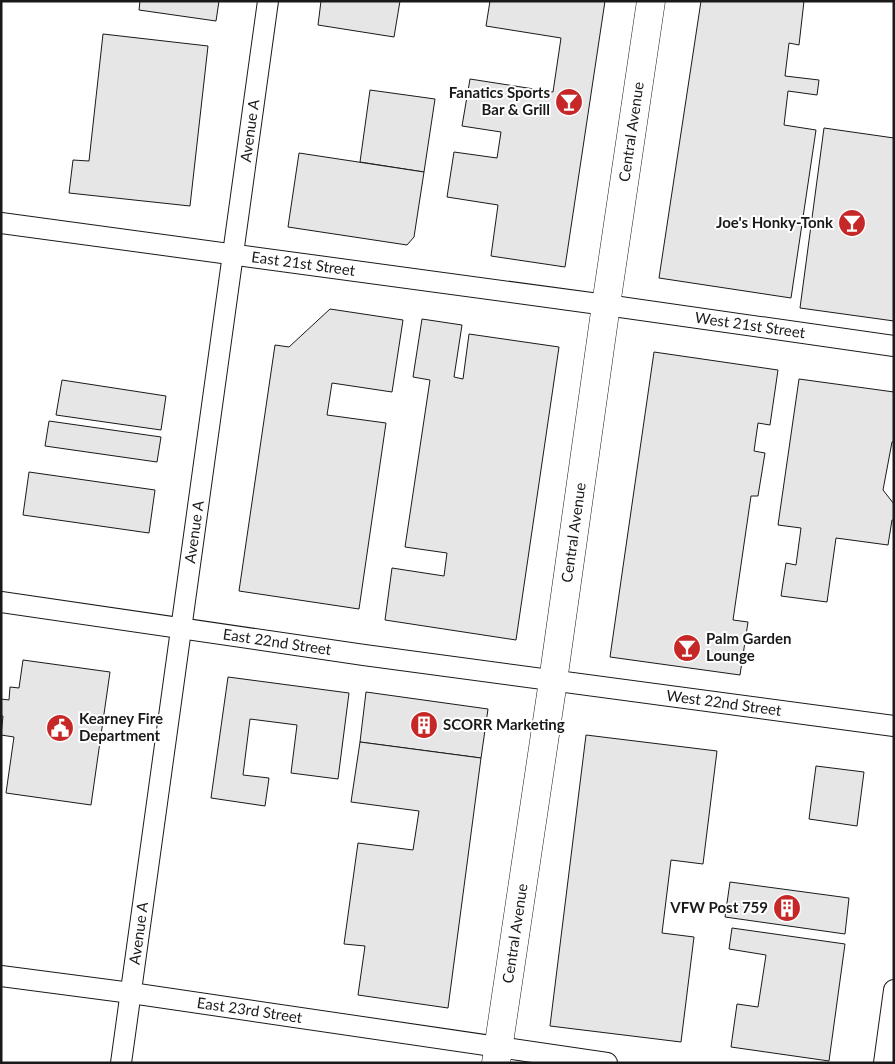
<svg xmlns="http://www.w3.org/2000/svg" width="895" height="1064" font-family="Lato,sans-serif">
	<rect width="100%" height="100%" fill="#fff"/>
	<g fill="#e6e6e6" stroke="#1a1a1a">
		<path d="M140,1H219L216,21L139,10Z"/>
		<path d="M321,1H400L394,37L318,25Z"/>
		<path d="M490,1H605L565,267L491,256L498,205L447,197L454,152L497,158L501,132L462,126L470,79L553,92L561,38L486,26Z"/>
		<path d="M701,1H804L799,45L789,43L785,76L819,80L817,95L788,91L784,125L816,130L791,298L659,278Z"/>
		<path d="M103,34L208,46L190,206L69,193L73,160L89,161Z"/>
		<path d="M370,90L435,99L424,172L360,162Z"/>
		<path d="M824,128L894,138V321L800,308Z"/>
		<path d="M299,153L424,172L414,237L407,245L288,227Z"/>
		<path d="M330,309L403,320L392,392L332,383L327,415L386,423L359,609L239,591L275,345L289,347Z"/>
		<path d="M422,319L462,325L454,377L463,379L469,334L559,347L516,640L385,620L392,568L444,576L447,553L405,547L430,380L413,377Z"/>
		<path d="M654,352L778,370L770,425L758,423L754,451L765,453L758,496H751L733,620L748,622L740,675L610,657Z"/>
		<path d="M799,379L894,392V441L892,442L883,490L894,504V520H892L888,545L836,538L827,602L781,596L786,563L796,565L801,528L778,525Z"/>
		<path d="M62,380L166,396L161,430L56,415Z"/>
		<path d="M49,421L161,437L157,462L45,446Z"/>
		<path d="M29,472L155,490L149,533L23,515Z"/>
		<path d="M23,660L110,672L91,805L6,793L14,737L1,735L3,716H1V699L9,700L10,687L19,688Z"/>
		<path d="M228,677L349,693L338,779L291,773L297,725L250,719L243,775L269,778L265,806L211,798Z"/>
		<path d="M366,692L488,709L481,758L360,742Z"/>
		<path d="M586,735L717,751L703,864L671,860L662,933L694,937L681,1042L550,1026Z"/>
		<path d="M360,742L481,758L448,1008L358,995L365,946L344,944L358,843L413,850L419,811L351,802Z"/>
		<path d="M816,766L864,772L857,826L809,819Z"/>
		<path d="M730,882L849,898L845,934L725,917Z"/>
		<path d="M732,928L845,944L829,1061L731,1047L737,1004L758,1007L766,955L729,949Z"/>
	</g>
	<g fill="none" stroke-linecap="round" stroke-linejoin="round">
		<g stroke="#1a1a1a" stroke-width="22">
			<g id="street">
				<path id="s1" d="M1,223L606,305L894,346"/>
				<path id="s2" d="M1,602L364,655L894,726"/>
				<path id="s3" d="M1,976L131,993L607,1063"/>
				<path id="s4" d="M121,1063L268,1"/>
				<path d="M884,1063L894,990"/>
			</g>
		</g>
		<g stroke="#1a1a1a" stroke-width="29">
			<g id="secondary">
				<path id="s5" d="M496,1063L553,681L606,305L651,1"/>
			</g>
		</g>
		<use href="#street" stroke="#fff" stroke-width="20"/>
		<use href="#secondary" stroke="#fff" stroke-width="28"/>
	</g>
	<defs>
		<g id="bar-disc" transform="scale(1.4375)"><circle r="9.5" fill="#c62828" stroke="#fff"/><path d="M-6-5H6L.8 .8V4.5H3.5V6h-7V4.5H-.8V.8Z" fill="#fff"/></g>
		<g id="building-disc" transform="scale(1.4375)"><circle r="9.5" fill="#c62828" stroke="#fff"/><path d="M-4-6H4V6H1V3H-1V6H-4ZM-2.5-4.3h1.7v1.8h-1.7ZM.8-4.3h1.7v1.8H.8ZM-2.5-1h1.7V.8h-1.7ZM.8-1h1.7V.8H.8Z" fill="#fff"/></g>
		<g id="civic-disc" transform="scale(1.4375)"><circle r="9.5" fill="#c62828" stroke="#fff"/><path d="M-.6-6.5H3V-4.5H.6V-3L4-1V1h2V6H-6V1h2V-1L-.6-3ZM-1.2 2.5V6h2.4V2.5Z" fill="#fff"/></g>
	</defs>
	<g fill-rule="evenodd">
		<use href="#bar-disc" x="569" y="102"/>
		<use href="#bar-disc" x="852" y="223"/>
		<use href="#bar-disc" x="687" y="648"/>
		<use href="#building-disc" x="424" y="725"/>
		<use href="#civic-disc" x="60" y="728"/>
		<use href="#building-disc" x="787" y="908"/>
	</g>
	<g text-anchor="middle" stroke-width="4" stroke-linejoin="round" paint-order="stroke">
		<g font-size="15" font-weight="bold" fill="#1a1a1a" stroke="#fff" text-anchor="end">
			<text x="550" y="98">Fanatics Sports<tspan x="550" dy="17">Bar &amp; Grill</tspan></text>
			<text x="833" y="228">Joe's Honky-Tonk</text>
			<text x="706" y="644" text-anchor="start">Palm Garden<tspan x="706" dy="17">Lounge</tspan></text>
			<text x="79" y="724" text-anchor="start">Kearney Fire<tspan x="79" dy="17">Department</tspan></text>
			<text x="443" y="730" text-anchor="start">SCORR Marketing</text>
			<text x="768" y="913">VFW Post 759</text>
		</g>
		<g font-size="15" fill="#1a1a1a" stroke="#fff">
			<text dy="5" stroke="none"><textPath href="#s4" startOffset="941">Avenue A</textPath></text>
			<text dy="5" stroke="none"><textPath href="#s5" startOffset="941">Central Avenue</textPath></text>
			<text dy="5" stroke="none"><textPath href="#s1" startOffset="305">East 21st Street</textPath></text>
			<text dy="5" stroke="none"><textPath href="#s1" startOffset="756">West 21st Street</textPath></text>
			<text dy="5" stroke="none"><textPath href="#s4" startOffset="536">Avenue A</textPath></text>
			<text dy="5" stroke="none"><textPath href="#s5" startOffset="536">Central Avenue</textPath></text>
			<text dy="5" stroke="none"><textPath href="#s2" startOffset="279">East 22nd Street</textPath></text>
			<text dy="5" stroke="none"><textPath href="#s2" startOffset="730">West 22nd Street</textPath></text>
			<text dy="5" stroke="none"><textPath href="#s4" startOffset="131">Avenue A</textPath></text>
			<text dy="5" stroke="none"><textPath href="#s5" startOffset="131">Central Avenue</textPath></text>
			<text dy="5" stroke="none"><textPath href="#s3" startOffset="251">East 23rd Street</textPath></text>
		</g>
	</g>
	<rect width="895" height="1064" fill="none" stroke="#1a1a1a" stroke-width="5"/>
</svg>
